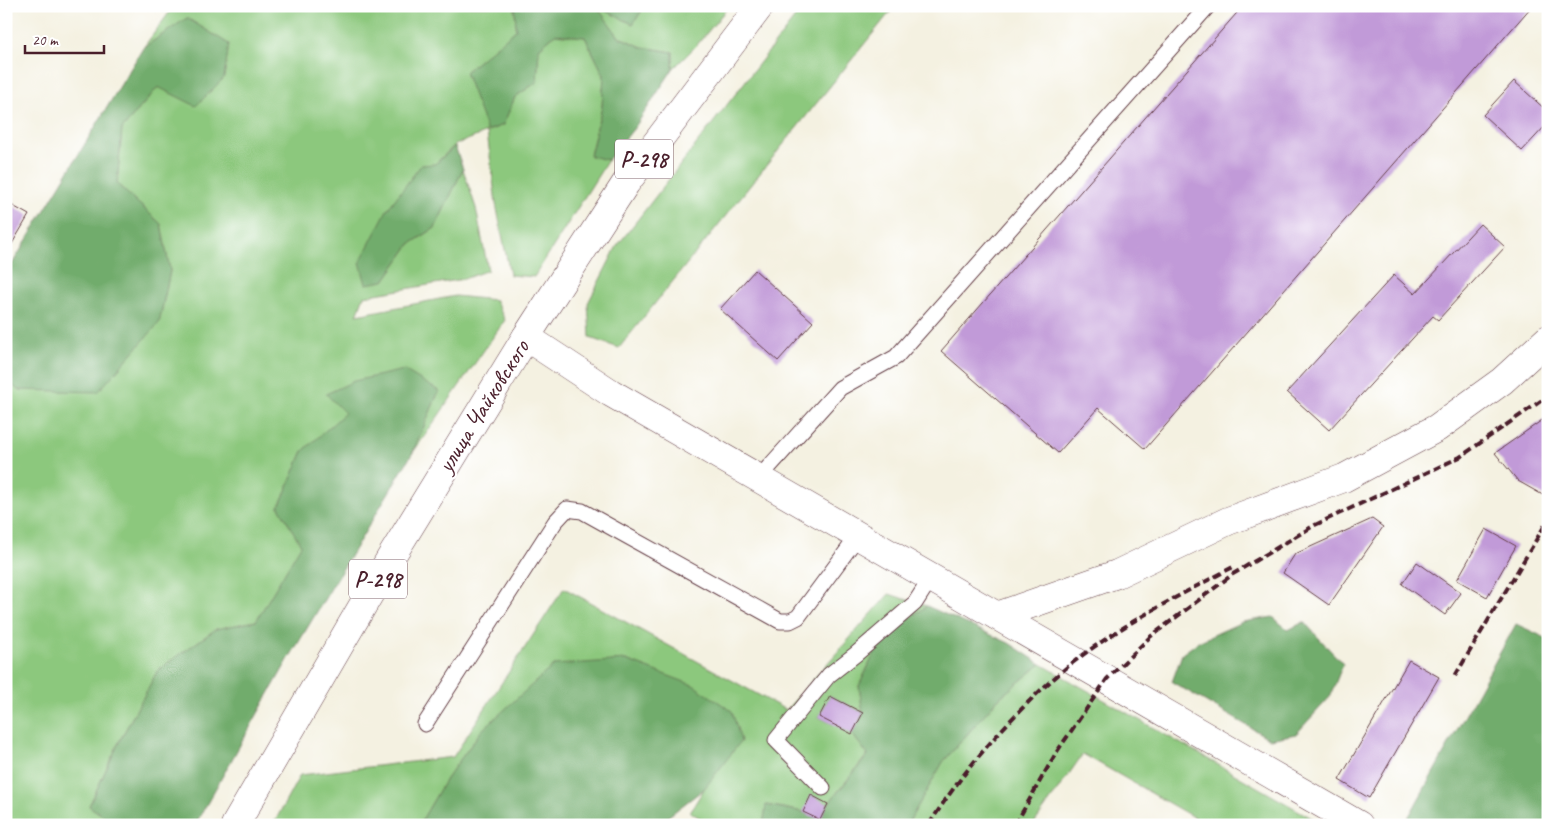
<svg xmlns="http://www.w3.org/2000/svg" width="1554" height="831" font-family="Caveat,sans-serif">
	<rect width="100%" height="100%" fill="#fff"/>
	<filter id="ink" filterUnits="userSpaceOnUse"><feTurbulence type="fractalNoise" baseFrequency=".02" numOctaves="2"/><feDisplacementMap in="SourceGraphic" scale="10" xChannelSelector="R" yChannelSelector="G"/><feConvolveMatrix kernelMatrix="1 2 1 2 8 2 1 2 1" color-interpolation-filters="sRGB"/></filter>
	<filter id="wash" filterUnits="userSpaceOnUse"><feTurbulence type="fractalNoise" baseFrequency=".0096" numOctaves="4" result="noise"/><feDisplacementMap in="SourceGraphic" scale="20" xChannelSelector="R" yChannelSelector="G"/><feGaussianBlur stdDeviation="1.12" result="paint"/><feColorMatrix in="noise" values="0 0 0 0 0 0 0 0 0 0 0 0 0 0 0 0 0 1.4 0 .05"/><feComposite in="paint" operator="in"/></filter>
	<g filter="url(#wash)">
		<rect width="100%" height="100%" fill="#f4f1e1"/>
		<g fill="#8cc87d" stroke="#6b7454">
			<path d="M174,6H515L516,30L465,72L488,131L503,125L515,97L537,82L539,48L555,34L585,37L604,75L602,107L590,155L608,160L534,277L510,275L496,204L487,132L455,145L435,164L384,281L410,244L435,228L463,169L476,208L488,270L464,279L364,296L357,315L455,296L495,300L505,320L412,454L439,391L327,394L346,413L303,451L279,507L302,545L256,621L216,629L158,670L120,740L89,806L117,825H6V380L19,390L159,323L170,271L161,224L117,184L122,129L158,87L187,18L143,48Z"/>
			<path d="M596,6L633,24L645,6H729L697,45L673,69V52L642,47L619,37Z"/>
			<path d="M804,6H895L619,348L590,338L588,303L617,246Z"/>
			<path d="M564,588L786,710L889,594L927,606L882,637L859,686L863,713L830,696L819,717L852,734L868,754L828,804L812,796L803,812L767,805L763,825H712L690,812L704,789L658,673L626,660L482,730L446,779L419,825H273L300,775L453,757Z"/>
			<path d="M1041,664L1324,825H1207L1083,754L1033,825H907L943,762L998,699Z"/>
		</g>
		<g fill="#71ac6c" stroke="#5e664c">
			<path d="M515,6H645L633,24L597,7L619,37L642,47L673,52V69L635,127L608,160L590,156L602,107L604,75L585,37L555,34L539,48L537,82L515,97L503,125L487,131L465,72L516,30Z"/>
			<path d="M187,18L229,44L224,78L196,106L158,87L122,129L117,184L161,224L170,271L159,323L98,392L18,390L6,380V274L143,48Z"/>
			<path d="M455,146L463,169L435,228L410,244L384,281L366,284L360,262L387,210L421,165L435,164Z"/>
			<path d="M404,370L439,391L412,454L288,660L195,825H117L89,806L120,740L158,670L216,629L256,621L301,545L279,507L303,451L345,413L326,394L354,381Z"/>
			<path d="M927,606L1009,643L1041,664L998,699L943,762L907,825H763L766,805L803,812L820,820L828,804L868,755L852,734L863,713L859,686L882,637Z"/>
			<path d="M1273,617L1288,630L1304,622L1343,664L1330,697L1296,734L1270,739L1172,682L1182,654L1198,642L1242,622Z"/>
			<path d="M1516,624L1548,639V825H1419L1408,818Z"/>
			<path d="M626,660L693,685L732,711L741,741L704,789L657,825H419L446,779L482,730L554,665Z"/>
		</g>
		<g id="blocks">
			<g fill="#c19ad8">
				<path d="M1243,6H1532L1145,449L1098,408L1058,453L941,351Z"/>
				<path d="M1514,81L1548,112V123L1522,151L1483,115Z"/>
				<path d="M6,202L29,215L6,254Z"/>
				<path d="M1480,224L1505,247L1438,320L1433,316L1329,430L1287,392L1394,275L1415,294Z"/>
				<path d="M755,270L813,322L778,361L720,309Z"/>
				<path d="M1548,416V498L1518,481L1495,453Z"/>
				<path d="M1372,519L1383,527L1329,605L1283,573L1295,554Z"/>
				<path d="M1486,529L1516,546L1487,597L1457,580Z"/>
				<path d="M1417,562L1461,593L1445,615L1402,584Z"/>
				<path d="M1409,660L1439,677L1369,798L1339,780Z"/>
				<path d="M830,696L863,713L852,734L819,717Z"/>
				<path d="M811,795L828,804L820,820L803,812Z"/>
			</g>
		</g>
	</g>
	<g filter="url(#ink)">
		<use href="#blocks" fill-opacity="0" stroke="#643e46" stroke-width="1"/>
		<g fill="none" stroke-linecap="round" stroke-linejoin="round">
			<g stroke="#643e46" stroke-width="17">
				<g id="service">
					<path d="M759,478L840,388L896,357L1208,6"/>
					<path d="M425,724L555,522L567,509L582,511L780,621H790L798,617L858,536"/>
					<path d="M823,788L776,740L829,675L856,654L915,603L931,578"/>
				</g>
			</g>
			<g stroke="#643e46" stroke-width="29">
				<path id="minor" d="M997,616L1117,574L1228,521L1344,478L1437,428L1502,381L1548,339"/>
			</g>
			<g stroke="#643e46" stroke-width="29">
				<path id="tertiary" d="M526,337L611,393L1359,825"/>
			</g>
			<g stroke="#643e46" stroke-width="29">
				<path id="trunk" d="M235,825L391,557L526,337L626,183L760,6"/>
			</g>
			<use href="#service" stroke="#fff" stroke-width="15"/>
			<use href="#minor" stroke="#fff" stroke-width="28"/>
			<use href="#tertiary" stroke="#fff" stroke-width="28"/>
			<use href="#trunk" stroke="#fff" stroke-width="28"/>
			<g stroke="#4a1f2b" stroke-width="4" stroke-dasharray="8 4" stroke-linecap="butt">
				<path d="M1455,676L1548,520"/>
				<path d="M929,825C963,769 1023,701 1075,661C1124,623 1180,595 1235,566"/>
				<path d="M1015,825L1056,753L1107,679L1150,637L1233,574L1315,525L1460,457L1548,396"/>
			</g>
		</g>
	</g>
	<g text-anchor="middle" stroke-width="4.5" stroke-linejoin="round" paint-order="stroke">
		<g fill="#fff" stroke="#80626b" stroke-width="1">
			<rect x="615" y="139.5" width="58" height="39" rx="4"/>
			<rect x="349" y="559.5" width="58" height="39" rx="4"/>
		</g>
		<g font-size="22" font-weight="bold" fill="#4a1f2b">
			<text x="644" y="167">Р-298</text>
			<text x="378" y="587">Р-298</text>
		</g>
		<g font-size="24" fill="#4a1f2b" stroke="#fff">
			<text transform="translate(483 406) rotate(-58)" y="8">улица Чайковского</text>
		</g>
	</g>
	<rect width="1554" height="831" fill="none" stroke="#fff" stroke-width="25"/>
	<path d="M25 45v8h79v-8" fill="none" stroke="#4a1f2b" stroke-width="2.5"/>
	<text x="32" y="45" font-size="15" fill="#4a1f2b" stroke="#ffffff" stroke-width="4" paint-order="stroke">20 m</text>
</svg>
